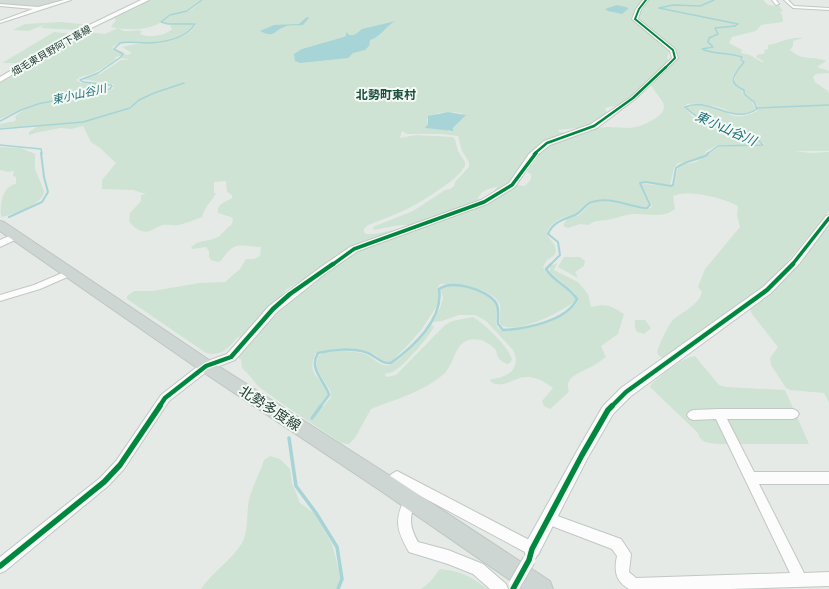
<svg xmlns="http://www.w3.org/2000/svg" width="829" height="589" font-family="Quicksand,'Noto Sans JP',sans-serif">
	<rect width="100%" height="100%" fill="#e5eae7"/>
	<path fill="#d3dbd7" d="M0,0H64L39,7L0,5Z"/>
	<g fill="#cee3d3" fill-rule="evenodd">
		<path d="M148,0H201L198,2L190,9L178,14L191,10L203,0H644L631,18L670,52H669L667,58L669,61L626,100L619,105L605,108L607,113L586,127L558,130L559,132L569,133L551,138L545,142L509,183L493,193L497,187C489,188 480,191 478,199L480,200L411,225H400L374,230L373,228L375,226L413,211L445,190L450,189L454,186L455,182L469,167V162L462,151L458,136L441,134H407L402,131L400,138L416,135L453,137L455,139L458,151L465,162V166C459,176 449,183 440,189C416,206 396,215 368,225L364,229V232L366,234H375L402,228L373,238L351,248L313,274L287,289L243,337L240,338L238,337C228,348 222,357 206,353L127,299V296L134,291H153L199,283L225,282L240,269L246,259H254L260,256L261,247C240,246 234,240 221,261L218,262L211,260L209,257V251L206,247L193,249L191,248C197,239 210,242 218,237C222,235 226,228 232,224L233,219L231,217L218,213C216,204 226,202 232,198V195L227,192L226,181L214,182V193H216C211,202 204,208 202,217C196,219 184,224 179,225C173,226 168,224 163,225C158,226 156,228 152,230C144,235 133,228 129,221L130,213L141,201V195L146,194L133,190L102,189V180L116,163L100,148L91,142L83,126L71,129L61,128L39,132L29,135V132L38,126L0,128V124L15,121L16,119L15,117C24,106 42,104 56,101L57,102C64,99 72,97 79,95C91,92 105,95 114,88L113,84L82,79L85,77L100,74L121,60H130L122,58L124,54L119,51H121L127,55L132,53L122,47H123C141,41 189,44 196,24L193,23L195,24C191,36 156,44 144,43C134,42 120,39 112,48L122,54L121,56L115,57L116,59C108,65 99,71 91,74C85,76 80,76 76,80L81,83L106,85L109,86L103,90L84,92L29,106L0,119V81L72,38L88,32L105,34L118,28C127,35 132,28 142,31L140,34C149,38 165,36 172,29L170,26L171,25L183,24H168L162,22L173,14C166,16 163,22 158,24C144,31 125,30 111,27L116,20L114,18L140,6ZM452,112L461,113L465,116L450,132L445,129L426,128L428,122L427,119L438,113Z"/>
		<path d="M648,0H713L700,6L715,0H763L768,5L779,6L783,11L780,12L782,15L783,22L761,25L756,31L732,37L729,43L742,50L741,53L750,55L763,63V61L756,57L757,55L765,53L764,50L768,49V45C780,43 791,36 803,38L793,41V46L790,50C804,62 812,55 826,61L817,67L829,71V73L816,74L813,77L815,82L829,92V151H795L811,153L829,152V211L782,268L762,288L664,358L659,356L657,352C659,345 668,325 673,320C683,311 698,306 702,292L698,287L705,269L740,227L737,215L738,206C724,198 688,189 673,196L675,209C663,219 646,213 632,214C623,215 615,219 607,220C600,221 594,220 589,225L580,224L568,228L563,226L567,218C571,216 575,217 579,215C585,211 587,204 596,202C612,198 633,210 651,208L652,206L642,184L674,186L678,168L681,165L696,162L719,147L764,145L765,144L757,140C738,133 697,123 686,107C695,101 713,106 723,110C727,112 730,115 734,116C741,117 749,115 756,112L758,109L757,106L753,100L744,94V90L738,87L734,82L735,75L744,62L742,60L743,57L735,54L741,57L740,60L743,63L733,75L732,80L736,87L743,90L742,94L751,100L755,108L754,111C736,119 734,112 718,107C708,104 697,103 687,104L684,107L692,116L701,121L757,141L760,144L751,146L718,145L706,151L705,154L694,161L678,163L674,168L670,185L645,182H639L649,206C632,209 616,199 600,200C585,201 587,208 577,213C575,215 571,215 568,216C559,218 547,226 547,235C552,242 558,246 555,255L547,260L543,267L545,271L572,293L576,300C565,311 513,337 500,324C499,318 501,311 500,305C495,288 455,283 440,284L438,287V304L422,329L408,345L391,362H383C380,360 377,355 374,354C362,348 327,347 316,353C303,378 329,379 327,397L310,417L313,419L331,397L330,390L316,368L318,357C323,348 358,351 367,355C374,358 380,367 389,365C400,363 423,334 430,325L434,326C432,334 403,367 394,371C391,373 388,373 385,374L386,377L396,375L445,325L452,321L473,317C486,325 507,345 512,359L510,363L507,364C500,361 497,358 496,350C489,342 477,336 466,341C454,347 453,366 444,374C423,392 397,399 371,409L355,438L349,444L341,443C315,425 289,409 263,390C255,384 250,375 242,368L241,359L238,358L240,354L276,310L301,290L312,285L323,273L358,251L378,242L417,229L516,185L525,186L531,179V174L527,172C533,161 539,149 550,143C558,138 587,129 597,128C623,124 629,135 656,118C660,115 664,112 664,106C663,99 653,91 650,83L658,76H662L661,74L676,61C677,58 677,55 676,51C672,43 645,26 637,19L641,9Z"/>
		<path d="M61,22L90,25L77,30L41,28L44,25L28,31L13,30L25,24Z"/>
		<path d="M54,32L72,34L20,66L16,63H2Z"/>
		<path d="M0,147L21,148L35,154V169L44,191C44,204 17,212 6,216L1,217C0,205 2,186 16,184V177L13,176L14,171L8,172L0,170Z"/>
		<path d="M829,225V403L824,393L790,390L786,388L771,365L770,358L778,347L752,314L750,309L798,263Z"/>
		<path d="M564,257H580L585,261L584,266L575,272L578,278L558,267Z"/>
		<path d="M557,263L554,270L578,282L588,294L591,307C607,303 611,306 624,314L618,334L601,346L606,357C600,361 595,365 589,368C579,373 564,377 569,392L550,409L544,406L542,401L553,388C544,382 538,377 527,377C515,376 502,391 490,381L491,379C508,378 522,368 513,350L486,321L475,315H459L442,321L432,322L440,308L443,298L440,287C454,282 490,291 496,305C500,314 490,323 501,330C519,333 572,318 578,300L575,293L550,272V266Z"/>
		<path d="M635,320H645L651,328L644,334L637,332L635,328Z"/>
		<path d="M695,356L719,385L726,387L785,390L809,444H718C709,443 700,443 698,433L650,387L652,383C665,373 679,359 695,356Z"/>
		<path d="M270,456L280,459L290,469L292,483L300,503L314,513L332,544L341,579L336,589H201C212,572 231,561 242,543C249,529 246,515 249,500C252,487 260,473 264,460Z"/>
		<path d="M440,569C461,571 471,576 487,589H421L430,582Z"/>
	</g>
	<g fill="#a7d4d7">
		<path d="M617,5L629,8L622,14L608,11L605,9Z"/>
		<path d="M307,17L309,18L303,25C297,26 290,24 284,27C274,30 275,39 260,31L274,25L299,24Z"/>
		<path d="M396,21C386,25 381,37 370,40L369,46L365,50L353,53L348,58L300,63L295,61L294,54L302,49L344,37L346,36V32L349,35C356,36 358,32 362,29Z"/>
		<path d="M448,112L466,115L453,128V131L425,128L428,124V116Z"/>
	</g>
	<g fill="none" stroke-linecap="round" stroke-linejoin="round">
		<g stroke="#a7d4d7" stroke-width="1.5">
			<path d="M756,108L829,105"/>
			<path d="M0,121L21,110L38,104L110,89L112,86L111,85L83,82L80,80L98,73L121,57L123,54L114,49L120,43C128,41 136,43 145,43C160,43 187,39 195,24H168L161,22L170,15L187,11L202,0"/>
			<path d="M0,129L83,122L130,108L139,100L154,93L184,83"/>
			<path d="M0,145L41,149L42,154"/>
			<path d="M707,154L718,146L763,145L759,141C734,132 704,126 685,107C711,96 732,126 757,109L754,102L744,94V90C725,82 735,74 744,62L741,60L742,57C729,52 715,55 702,49L713,47L708,42L709,38L718,34L715,28L735,26L738,24L659,8L673,5L700,6L714,0"/>
		</g>
		<g stroke="#a7d4d7" stroke-width="2">
			<path d="M9,217L42,202L48,192L44,177L41,153"/>
			<path d="M550,265L560,255L558,242L548,234C553,222 564,219 575,215C582,212 585,204 592,202C610,196 629,207 647,208L650,205L640,183L646,182L671,186L673,185L676,168C684,161 697,160 707,155L708,153"/>
		</g>
		<path stroke="#a7d4d7" stroke-width="2.5" d="M320,407L329,395C325,380 308,370 318,353C333,349 353,348 368,353C377,357 381,364 391,363C413,347 444,319 439,289C452,279 488,290 496,303C500,309 497,317 498,324L503,330C525,329 567,321 577,299C569,286 554,282 546,269L551,264"/>
		<g stroke="#a7d4d7" stroke-width="3.5">
			<path d="M312,418L321,406"/>
			<path d="M289,438L296,486L316,513L337,547L342,579L338,589"/>
		</g>
		<g stroke="#c2c7c4" stroke-width="2">
			<g id="minor">
				<path d="M64,0H71L0,23V21L33,9L0,6V4L38,7Z"/>
				<path d="M772,0H776L779,4L776,5Z"/>
				<path d="M784,0H788L794,6L829,8V10L793,8Z"/>
				<path d="M69,270L72,271L73,273L72,275L40,289L0,301V295L34,285Z"/>
				<path d="M206,362L210,363L211,366L210,369L169,401L124,469L108,486L5,571L0,573V557L100,478L116,461L161,395L202,363Z"/>
				<path d="M719,409H793L797,411L799,414L797,417L793,419H727L754,472H829V484H759L804,573L829,572V586L730,589H629C615,581 614,570 617,556L612,549L544,523L543,519L544,515L549,513L621,539L631,554L629,572L636,578L790,573L716,419L693,420L689,418L687,415L689,412L693,410Z"/>
				<path d="M397,471L537,544L539,549L536,558L531,560L526,558L525,552L398,484L388,491L384,489L382,485C385,479 391,474 397,471Z"/>
				<path d="M410,494L414,496L416,500C409,517 409,526 418,542L448,550L483,564L506,584L508,589H490L473,574L448,564L409,552C396,529 394,520 406,496Z"/>
			</g>
		</g>
		<g stroke="#c2c7c4" stroke-width="2">
			<g id="tertiary">
				<path d="M643,0H648L641,9L638,19L675,49L678,58L635,99L597,128L550,145L535,157L515,187L487,204L358,251L326,273L277,312L235,360L206,371L202,369L200,366L202,363L227,354L269,306L318,269L350,247L481,200L509,183L529,154L544,141L591,124L631,97L672,58L670,51L632,19L636,9Z"/>
				<path d="M829,215V224L799,264L771,293L631,396L613,414L587,459L538,555L532,557L526,555L524,549L526,543L577,451L603,406L621,388L763,287L791,260L826,216Z"/>
				<path d="M16,233L21,236L19,238L0,247V240Z"/>
			</g>
		</g>
		<g stroke="#c0c8c4" stroke-width="2">
			<path id="secondary" d="M141,0H149L85,31L0,82V77L81,29Z"/>
		</g>
		<g stroke="#bdc6c2" stroke-width="2">
			<path id="primary" d="M0,221L4,222L212,362L395,479L550,581L553,589H523L381,491L200,370L0,231Z"/>
		</g>
		<use href="#minor" fill="#fbfcfb" fill-rule="evenodd"/>
		<use href="#tertiary" fill="#fbfcfb" fill-rule="evenodd"/>
		<use href="#secondary" fill="#fbfcfb" fill-rule="evenodd"/>
		<use href="#primary" fill="#ced6d3" fill-rule="evenodd"/>
		<g stroke="#c2c7c4" stroke-width="14" stroke-linecap="butt">
			<path id="minor-bridge" d="M515,584L529,560"/>
		</g>
		<use href="#minor-bridge" stroke="#fbfcfb" stroke-width="12"/>
		<g stroke="#f3f9f5" stroke-width="3.5">
			<path id="cycleway-far4" d="M646,0L639,9L635,19L673,50L675,58L665,68"/>
		</g>
		<g stroke="#f3f9f5" stroke-width="4">
			<path id="cycleway-far3" d="M534,154L547,143L594,126L633,98L666,67"/>
		</g>
		<g stroke="#f3f9f5" stroke-width="5.5">
			<g id="cycleway-far2">
				<path d="M332,265L354,249L484,202L512,185L536,153"/>
				<path d="M792,265L829,218"/>
			</g>
		</g>
		<g stroke="#f3f9f5" stroke-width="7">
			<g id="cycleway-far1">
				<path d="M159,407L165,398L206,366L231,357L273,309L290,294L333,264"/>
				<path d="M611,407L626,392L767,290L793,264"/>
			</g>
		</g>
		<g stroke="#f3f9f5" stroke-width="8">
			<g id="cycleway">
				<path d="M0,566L104,482L120,465L160,406"/>
				<path d="M513,589L529,560L532,549L582,455L608,410L612,406"/>
			</g>
		</g>
		<use href="#cycleway-far4" stroke="#00873e" stroke-width="2"/>
		<use href="#cycleway-far3" stroke="#00873e" stroke-width="2.5"/>
		<use href="#cycleway-far2" stroke="#00873e" stroke-width="3.5"/>
		<use href="#cycleway-far1" stroke="#00873e" stroke-width="4.5"/>
		<use href="#cycleway" stroke="#00873e" stroke-width="5.5"/>
	</g>
	<g text-anchor="middle" stroke-width="4" stroke-linejoin="round" paint-order="stroke">
		<g font-size="10" fill="#233d34" stroke="#f3f9f5">
			<text transform="translate(51 50) rotate(-30)" y="4">畑毛東貝野阿下喜線</text>
		</g>
		<g font-size="11" font-style="italic" fill="#1e7078" stroke="#f3f9f5">
			<text transform="translate(79 94) rotate(-13)" y="4">東小山谷川</text>
		</g>
		<g font-size="12" font-weight="bold" fill="#1f4f3f" stroke="#f3f9f5">
			<text x="386" y="99">北勢町東村</text>
		</g>
		<g font-size="13" font-style="italic" fill="#1e7078" stroke="#f3f9f5">
			<text transform="translate(726 128) rotate(24)" y="5">東小山谷川</text>
		</g>
		<g font-size="14" fill="#233d34" stroke="#f3f9f5">
			<text transform="translate(270 408) rotate(33)" y="5">北勢多度線</text>
		</g>
	</g>
</svg>
